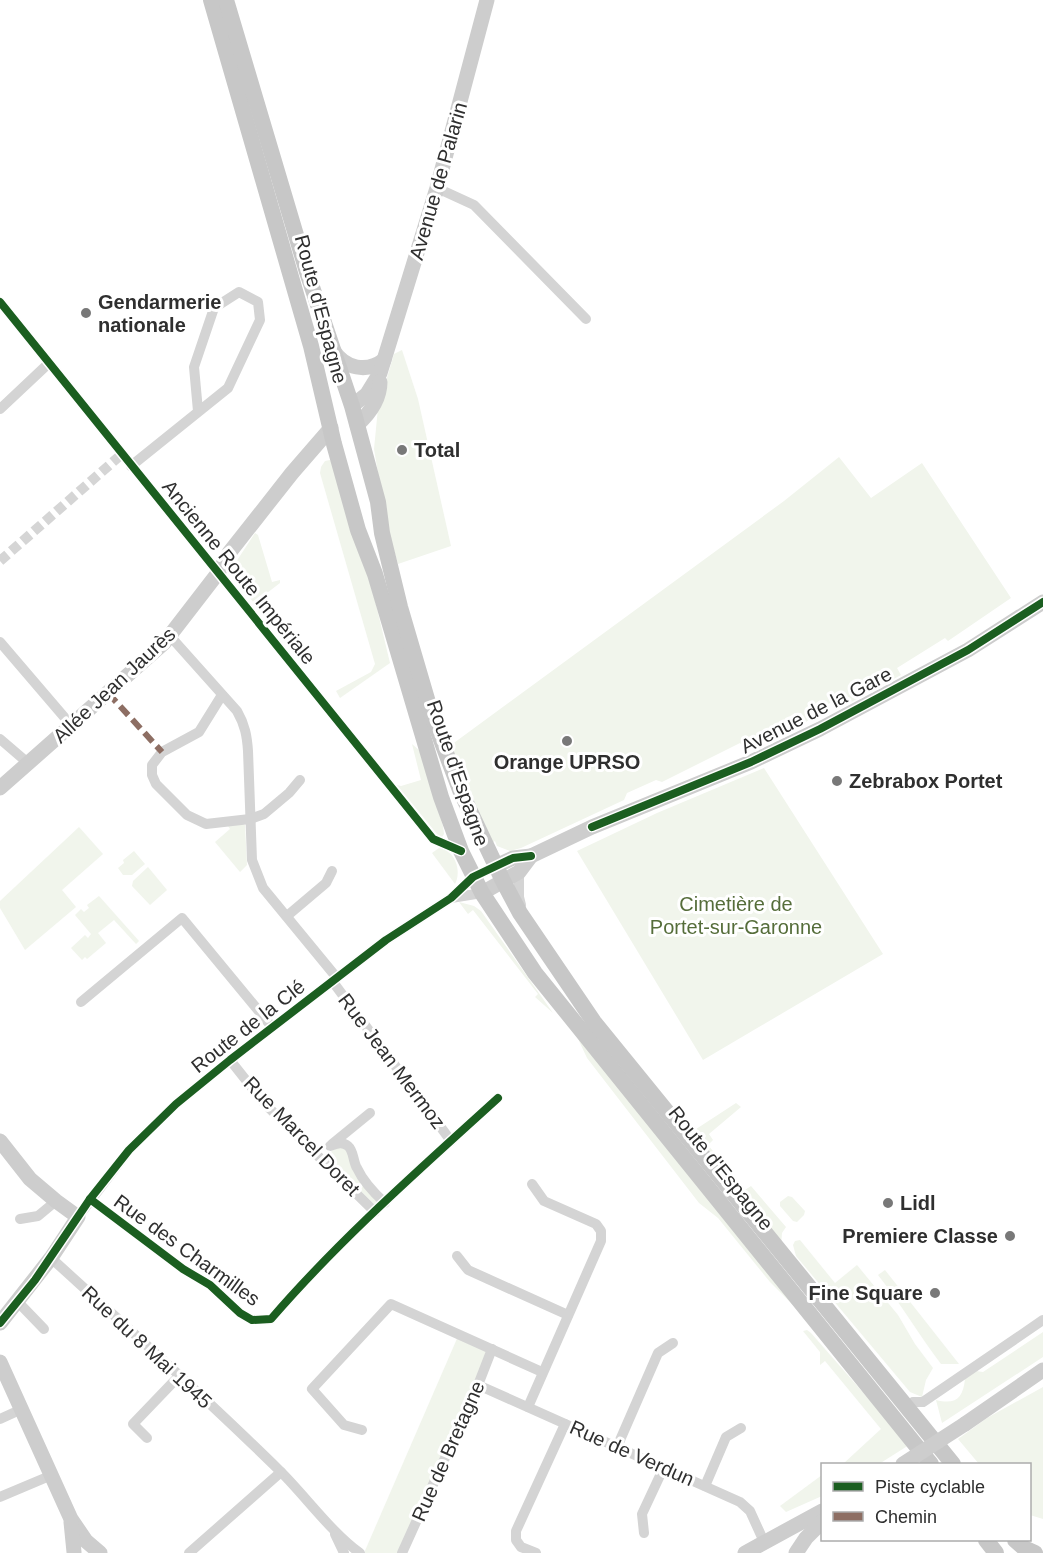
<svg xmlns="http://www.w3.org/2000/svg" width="1043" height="1553" font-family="Arial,sans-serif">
	<rect width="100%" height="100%" fill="#fff"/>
	<g fill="#f1f5ec">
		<path d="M402,350L418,399L451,546L398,564L387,527L374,449L378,408L394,354Z"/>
		<path d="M839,457L871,498L922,463L1011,598L948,641L945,638L897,668L901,675L842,707L835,699L806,722L801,713H795L744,747L740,743L662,782L656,780L627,793L624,800L521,848L510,851L497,846L495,841L490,844L447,748L784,501Z"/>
		<path d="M330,460L335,465L367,567L390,663L340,698L336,691L371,672L375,664L320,473L321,467L325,461Z"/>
		<path d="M255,533L258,535L272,582L280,580V583L254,603L233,577L232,568Z"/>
		<path d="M412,744L420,751L443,826L444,834L442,837L437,834L397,785L401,786L421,780Z"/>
		<path d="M764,768L883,954L703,1060L577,851L657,813Z"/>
		<path d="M242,824L245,825L247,865L240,872L215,842L230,829L228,826Z"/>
		<path d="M79,827L103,854L62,890L76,907L25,950L0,908V901Z"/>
		<path d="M439,848C455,850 462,871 455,884L432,853Z"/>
		<path d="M134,851L145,864L132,875H123L118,868L124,863L123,860Z"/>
		<path d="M148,867L167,890L150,905L132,886L133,881Z"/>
		<path d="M99,896L139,941L136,944L114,920L98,933L106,943L87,959L85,957L82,960L71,948L85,935L88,938L91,934L75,915L81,909L84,912L89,908L87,905Z"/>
		<path d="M459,902L474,906L481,911L553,1013L535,997L538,994L473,910L468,914Z"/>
		<path d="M573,1028L800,1312L770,1282L718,1218L699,1203L587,1058Z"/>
		<path d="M736,1103L741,1107L709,1134L713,1140L708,1145L745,1190L751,1186L786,1227L782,1233L781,1246L690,1133Z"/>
		<path d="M344,1147L377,1202V1204L375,1205L329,1160L328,1156C332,1149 336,1148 344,1147Z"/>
		<path d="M788,1196L792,1197L805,1211L804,1215L797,1222L793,1221L780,1206V1202Z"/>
		<path d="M800,1240L835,1283L857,1265L898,1315L915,1344L933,1368L926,1380L922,1397L910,1392L796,1256L793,1245L795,1241Z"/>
		<path d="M885,1270L959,1364H941C919,1335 901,1304 878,1275Z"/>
		<path d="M807,1330L811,1333L909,1445L879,1464H843L881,1429L825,1361L820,1365V1352L803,1331Z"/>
		<path d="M1043,1332V1357L942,1423L936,1400C956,1405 963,1398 965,1379L976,1371L983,1372Z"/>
		<path d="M459,1334L492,1349L402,1553H364Z"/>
		<path d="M1043,1387V1519L1030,1515V1464H979L958,1439L987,1418Z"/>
		<path d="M822,1475V1496L786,1512L780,1506Z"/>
	</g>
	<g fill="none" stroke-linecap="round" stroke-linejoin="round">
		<path stroke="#d5d5d5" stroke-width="10" stroke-dasharray="10 5" stroke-linecap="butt" d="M0,561L122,454"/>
		<g stroke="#d4d4d4" stroke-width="10">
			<path d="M437,188L474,205L586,319"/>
			<path d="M0,302L433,839L461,851"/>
			<path d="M0,409L49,363"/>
			<path d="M131,466L228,388L260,320L258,302L239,292L214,308L194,367L198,411"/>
			<path d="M170,636L237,711C245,725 247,736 248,751L252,860L263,888L337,978"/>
			<path d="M0,642L71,725"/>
			<path d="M222,695L199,732L162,752L152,765V775L156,784L187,815L206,824L250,819L264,814L289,793L300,780"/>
			<path d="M0,739L28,763"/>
			<path d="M519,872V897L521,905"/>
			<path d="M451,898L482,893"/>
			<path d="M287,916L326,883L332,871"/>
			<path d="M333,982L451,1141"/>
			<path d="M81,1002L182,918L272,1027"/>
			<path d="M230,1060L265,1104L375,1212"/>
			<path d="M332,1144L370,1113"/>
			<path d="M330,1146C336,1144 342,1141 348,1146C354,1151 353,1162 357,1168C363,1181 374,1193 385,1203"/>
			<path d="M90,1199L183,1269L210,1285L240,1313L252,1320L271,1319C340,1239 420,1169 498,1098"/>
			<path d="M78,1217L129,1150L176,1104L230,1060L386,940L451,898L473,877L496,866"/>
			<path d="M20,1219L38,1216L56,1201"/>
			<path d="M457,1256L468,1270L568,1315"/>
			<path d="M51,1258C128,1328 206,1398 281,1472C306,1497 332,1533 360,1553"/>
			<path d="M17,1301L44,1329"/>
			<path d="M478,1385L740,1502L750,1511L765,1544"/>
			<path d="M913,1402H923L1043,1320"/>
			<path d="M528,1407L601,1241V1231L596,1224L544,1201L532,1184"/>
			<path d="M0,1419L22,1409"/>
			<path d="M362,1430L344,1425L312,1389L391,1304L542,1372"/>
			<path d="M147,1438L133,1424L180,1375"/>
			<path d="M617,1447L658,1353L673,1343"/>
			<path d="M705,1486L726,1437L741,1428"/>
			<path d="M0,1497L52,1475"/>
			<path d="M644,1533L642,1514L664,1467"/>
			<path d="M335,1534L344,1553"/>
			<path d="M189,1553L281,1472"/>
			<path d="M402,1553L478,1385L492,1349"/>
			<path d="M536,1553L521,1547L516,1540V1531L565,1424"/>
		</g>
		<g stroke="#cdcdcd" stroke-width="15">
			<path d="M333,350C345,369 367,373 384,360"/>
			<path d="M352,406L367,394L380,373L437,188L487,0"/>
			<path d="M357,425C369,414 380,399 380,382"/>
			<path d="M0,788L164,643L218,573L229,553L292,473L331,428"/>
			<path d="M496,866L513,858L531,856"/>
			<path d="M482,893L519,872L531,856L592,827L751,762L820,729L968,650L1043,602"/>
			<path d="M0,1141L30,1179L56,1201L78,1217L51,1258L0,1323"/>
			<path d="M0,1362L71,1519L86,1541L100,1553"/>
			<path d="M965,1424L1043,1370"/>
			<path d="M71,1522L74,1552"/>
			<path d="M745,1553L822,1511"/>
			<path d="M796,1553L806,1538L822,1522"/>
		</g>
		<g stroke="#c7c7c7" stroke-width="16">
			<path d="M211,0L311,346L334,444L358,530L375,574L441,797L461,851L482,893L535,973L931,1464"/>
			<path d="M226,0L307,272L352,406L378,502L382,533L400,607L432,716L460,790L503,881L520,913L594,1022L953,1464"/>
			<path d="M986,1540L996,1553"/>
			<path d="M1015,1540L1024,1548L1035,1553"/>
		</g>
		<path stroke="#cdcdcd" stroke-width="15" d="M903,1464L965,1424"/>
		<path stroke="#8d6e63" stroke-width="6" stroke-dasharray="12 6" stroke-linecap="butt" d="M108,693L162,752"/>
		<g stroke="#fff" stroke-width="11">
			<g id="cycleway">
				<path d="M0,302L433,839L461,851"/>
				<path d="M592,827L751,762L820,729L968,650L1043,602"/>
				<path d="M90,1199L183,1269L210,1285L240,1313L252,1320L271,1319C340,1239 420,1169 498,1098"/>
				<path d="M0,1323L35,1280L90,1199L129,1150L176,1104L230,1060L386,940L451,898L473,877L513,858L531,856"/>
			</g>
		</g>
		<use href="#cycleway" stroke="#1b5e20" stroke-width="8"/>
	</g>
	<g fill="#787878" stroke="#fff" stroke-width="2">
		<circle cx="86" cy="313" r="6"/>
		<circle cx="402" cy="450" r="6"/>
		<circle cx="567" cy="741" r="6"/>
		<circle cx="837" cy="781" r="6"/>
		<circle cx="888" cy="1203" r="6"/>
		<circle cx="1010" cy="1236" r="6"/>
		<circle cx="935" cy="1293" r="6"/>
	</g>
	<g text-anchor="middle" stroke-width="6" stroke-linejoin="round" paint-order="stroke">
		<g font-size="20" fill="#2f2f2f" stroke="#fff">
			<text transform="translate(438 181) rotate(-74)" y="7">Avenue de Palarin</text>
			<text transform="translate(321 309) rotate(75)" y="7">Route d'Espagne</text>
			<text transform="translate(239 572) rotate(51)" y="7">Ancienne Route Impériale</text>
			<text transform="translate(114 685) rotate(-43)" y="7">Allée Jean Jaurès</text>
			<text transform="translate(816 710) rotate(-27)" y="7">Avenue de la Gare</text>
			<text transform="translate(458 773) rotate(71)" y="7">Route d'Espagne</text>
			<text transform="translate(248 1026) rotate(-38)" y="7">Route de la Clé</text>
			<text transform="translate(392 1061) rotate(53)" y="7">Rue Jean Mermoz</text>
			<text transform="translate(302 1136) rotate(46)" y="7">Rue Marcel Doret</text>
			<text transform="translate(721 1168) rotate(51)" y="7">Route d'Espagne</text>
			<text transform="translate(187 1250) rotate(36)" y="7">Rue des Charmilles</text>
			<text transform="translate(147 1347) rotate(43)" y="7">Rue du 8 Mai 1945</text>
			<text transform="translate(448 1451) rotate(-66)" y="7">Rue de Bretagne</text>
			<text transform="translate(632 1453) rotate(24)" y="7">Rue de Verdun</text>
		</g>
		<g font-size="20" font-weight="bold" fill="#2f2f2f" stroke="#fff" text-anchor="start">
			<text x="98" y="309">Gendarmerie<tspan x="98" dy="23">nationale</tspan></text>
			<text x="414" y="457">Total</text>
			<text x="567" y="769" text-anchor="middle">Orange UPRSO</text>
			<text x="849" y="788">Zebrabox Portet</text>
			<text x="900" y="1210">Lidl</text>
			<text x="998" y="1243" text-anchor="end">Premiere Classe</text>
			<text x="923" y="1300" text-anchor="end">Fine Square</text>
		</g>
		<g font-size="20" fill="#556d3a" stroke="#fff">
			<text x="736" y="911">Cimetière de<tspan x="736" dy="23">Portet-sur-Garonne</tspan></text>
		</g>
	</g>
	<rect x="821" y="1463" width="210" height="78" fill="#ffffff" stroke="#acacac" stroke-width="1.5"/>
	<rect x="833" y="1482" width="30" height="9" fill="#1b5e20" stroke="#acacac" stroke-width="1.5"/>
	<text x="875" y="1493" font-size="18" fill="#2f2f2f">Piste cyclable</text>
	<rect x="833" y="1512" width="30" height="9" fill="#8d6e63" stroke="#acacac" stroke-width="1.5"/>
	<text x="875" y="1523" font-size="18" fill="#2f2f2f">Chemin</text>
</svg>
